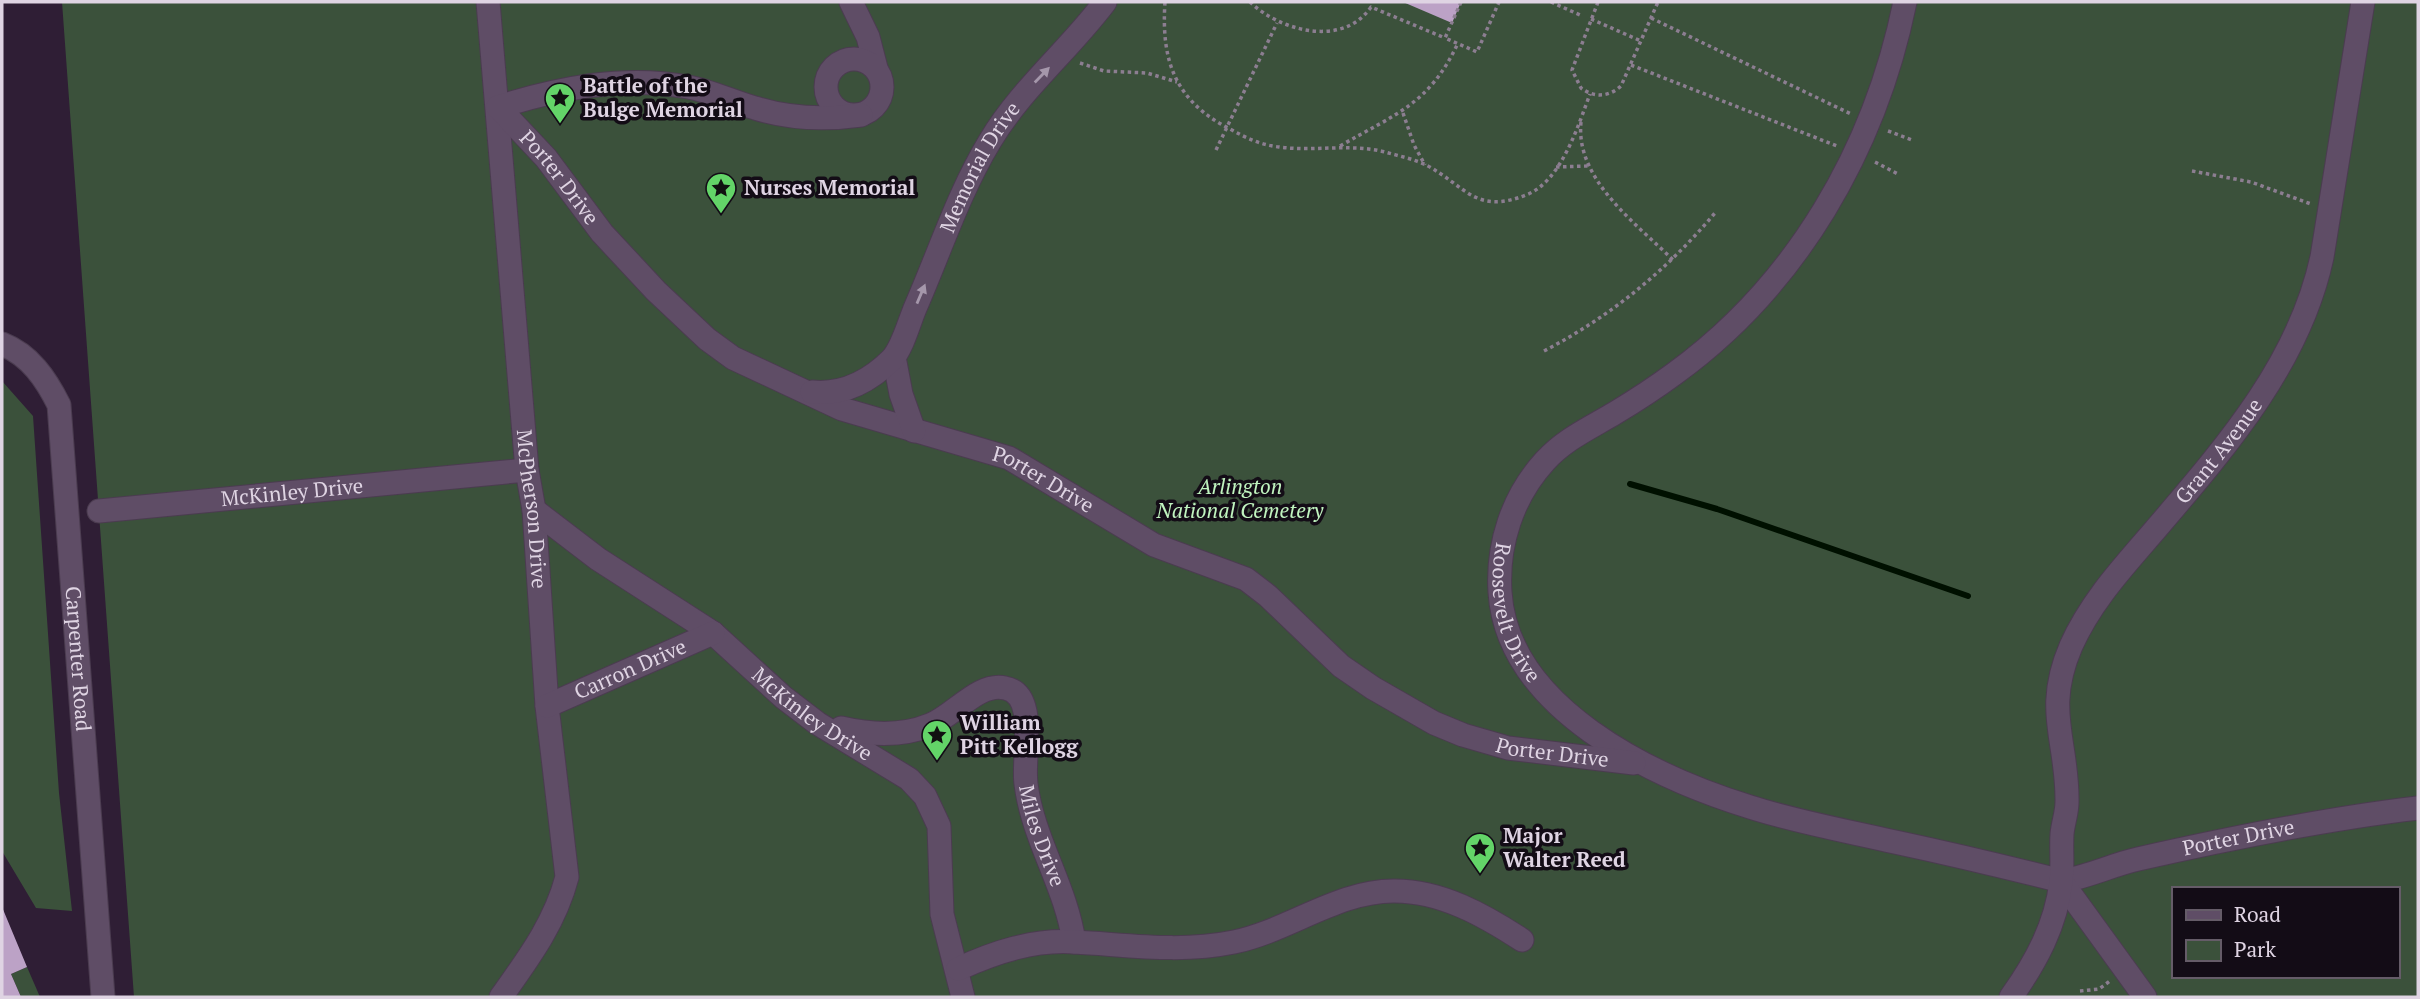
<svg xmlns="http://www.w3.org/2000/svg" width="2420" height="999" font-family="'PT Serif',serif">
	<rect width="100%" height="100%" fill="#2f1e35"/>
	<g fill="#3b513b" fill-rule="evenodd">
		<path d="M62,2H2418V997H134ZM2173,889H2397V976H2173Z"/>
		<path d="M2,381L33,416L59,793L72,911L36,908L2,851Z"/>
		<path d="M27,967L40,997H21L11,974Z"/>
	</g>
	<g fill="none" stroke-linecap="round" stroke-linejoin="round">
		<path stroke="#001000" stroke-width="6" d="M1630,484L1717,509L1968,596"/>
	</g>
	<g fill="#bca2c6">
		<path d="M1403,2H1461L1452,23Z"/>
		<path d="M2,907L27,967L11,974L21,997H2Z"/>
	</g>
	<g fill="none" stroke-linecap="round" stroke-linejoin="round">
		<g stroke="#4b3c50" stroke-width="25">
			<g id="minor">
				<path id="s1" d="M488,2L527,470L534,510L547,706L567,877C555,923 528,959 501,997"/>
				<path d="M851,2L868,37L876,68"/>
				<path id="s2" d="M1905,2C1875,149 1797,285 1674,374C1655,388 1635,401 1615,413C1590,428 1565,439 1545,461C1512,497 1497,545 1500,592C1507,708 1653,777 1750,807C1797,822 1847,831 1895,842C1951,854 2006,867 2061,881C2089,877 2111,865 2138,859C2231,838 2324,819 2418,808"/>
				<circle cx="854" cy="87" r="28"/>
				<path id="s3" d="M861,115C825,120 790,119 755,108C733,102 711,91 688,87C624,75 559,88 498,107L546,158L602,233L656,291L707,339L733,358L842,409L1009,458L1154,545L1246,579L1268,596L1341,666L1373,688L1434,723L1463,735L1508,748L1634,763"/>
				<path id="s4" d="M2,344C30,355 46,379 59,405L103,997"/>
				<path d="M894,357L901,394L914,431"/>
				<path id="s5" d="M812,392C843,395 870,381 892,359C903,347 909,322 916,306C940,251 959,192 990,141C1021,89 1069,50 1105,2"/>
				<path id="s6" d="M534,510L598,559L713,633L783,697L817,723L909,779L925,796L939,826L942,914L963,997"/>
				<path id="s7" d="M99,511L527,470"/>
				<path id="s8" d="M547,706L713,633"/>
				<path id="s9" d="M841,728C871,735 901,737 930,725C954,716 978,682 1005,688C1039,694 1022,757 1026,784C1033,840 1066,886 1074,942"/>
				<path d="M2061,881L2145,997"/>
				<path d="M958,969C995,952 1034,939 1075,942C1130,945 1180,953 1234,942C1288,931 1339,890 1395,891C1441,891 1484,915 1522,940"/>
				<path id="s10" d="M2011,997C2036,962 2056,925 2061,882C2063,866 2061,850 2062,834C2063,823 2067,813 2067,802C2068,741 2043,711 2071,646C2091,601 2124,566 2155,530C2225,448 2299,364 2322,257L2363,2"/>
			</g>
		</g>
		<g stroke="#8c7e91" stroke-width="3.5" stroke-dasharray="3.5 3.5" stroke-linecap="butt">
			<path d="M1165,2C1161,61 1175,101 1230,129C1246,138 1261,145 1279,147C1315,152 1350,143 1385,152C1399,156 1414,159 1426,165C1466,186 1475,215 1526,195C1561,182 1578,126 1590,94"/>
			<path d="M1250,2C1280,31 1343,48 1371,7L1445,38"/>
			<path d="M1461,2L1445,38L1477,52L1499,2"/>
			<path d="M1551,2L1580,15"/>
			<path d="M1598,2L1572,70L1581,88C1594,98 1609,97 1621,86L1658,2"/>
			<path d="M1651,18L1851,114"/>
			<path d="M1591,19L1641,41"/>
			<path d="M1080,63L1104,71L1147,73L1177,82"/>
			<path d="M1631,65L1837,146"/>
			<path d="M1403,113L1414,145L1425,165"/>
			<path d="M1581,122C1575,180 1637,224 1673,260"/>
			<path d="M1888,131L1912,140"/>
			<path d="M1340,146C1395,114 1429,105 1458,43"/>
			<path d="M1216,150L1277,23"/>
			<path d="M1875,162L1898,174"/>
			<path d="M1556,167L1588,166"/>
			<path d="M2192,171L2251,182L2311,204"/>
			<path d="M1544,351C1611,316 1666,271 1715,213"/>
			<path d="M2080,991L2099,989L2110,981"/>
		</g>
		<use href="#minor" stroke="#5f4d66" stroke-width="23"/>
	</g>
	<defs><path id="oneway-solid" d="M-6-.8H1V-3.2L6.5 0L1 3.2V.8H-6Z" transform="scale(1.75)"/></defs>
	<g fill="#a597ab">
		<use href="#oneway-solid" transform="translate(1042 75) rotate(-46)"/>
		<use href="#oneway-solid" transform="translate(921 294) rotate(-67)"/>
	</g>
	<defs>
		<g id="sight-pin" transform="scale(1.575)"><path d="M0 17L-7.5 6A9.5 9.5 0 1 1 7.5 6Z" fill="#63d468" stroke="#130c16"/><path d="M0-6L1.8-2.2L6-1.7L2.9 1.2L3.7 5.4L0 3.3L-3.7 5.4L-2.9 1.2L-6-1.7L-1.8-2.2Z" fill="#111"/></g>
	</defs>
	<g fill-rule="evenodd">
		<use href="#sight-pin" x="560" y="98"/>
		<use href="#sight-pin" x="721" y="188"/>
		<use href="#sight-pin" x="937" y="735"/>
		<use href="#sight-pin" x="1480" y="848"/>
	</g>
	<g text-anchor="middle" stroke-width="7" stroke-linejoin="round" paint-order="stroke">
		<g font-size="21" font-weight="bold" fill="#dfd4e3" stroke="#130c16" text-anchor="start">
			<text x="583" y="93">Battle of the<tspan x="583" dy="24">Bulge Memorial</tspan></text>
			<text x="744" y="195">Nurses Memorial</text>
			<text x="960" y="730">William<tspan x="960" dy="24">Pitt Kellogg</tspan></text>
			<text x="1503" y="843">Major<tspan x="1503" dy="24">Walter Reed</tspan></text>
		</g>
		<g font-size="21" fill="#dfd4e3" stroke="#130c16">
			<text dy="7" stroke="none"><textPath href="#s5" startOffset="301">Memorial Drive</textPath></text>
			<text dy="7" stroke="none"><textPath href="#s3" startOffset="464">Porter Drive</textPath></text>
			<text dy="7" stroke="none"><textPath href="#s10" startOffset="611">Grant Avenue</textPath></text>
			<text dy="7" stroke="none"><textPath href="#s3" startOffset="1050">Porter Drive</textPath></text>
			<text dy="7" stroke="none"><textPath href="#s7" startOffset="194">McKinley Drive</textPath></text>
			<text dy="7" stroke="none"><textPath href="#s1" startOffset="509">McPherson Drive</textPath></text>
			<text dy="7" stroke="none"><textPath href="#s2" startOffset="770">Roosevelt Drive</textPath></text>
			<text dy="7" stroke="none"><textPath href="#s4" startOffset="340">Carpenter Road</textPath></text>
			<text dy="7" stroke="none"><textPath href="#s8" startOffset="91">Carron Drive</textPath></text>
			<text dy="7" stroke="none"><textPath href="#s6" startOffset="346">McKinley Drive</textPath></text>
			<text dy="7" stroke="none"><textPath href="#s3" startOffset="1638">Porter Drive</textPath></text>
			<text dy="7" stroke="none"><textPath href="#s9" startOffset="336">Miles Drive</textPath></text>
			<text dy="7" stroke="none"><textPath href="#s2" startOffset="1598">Porter Drive</textPath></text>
		</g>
		<g font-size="21" font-style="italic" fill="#c0f4bf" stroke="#130c16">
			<text x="1240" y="494">Arlington<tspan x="1240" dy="24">National Cemetery</tspan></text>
		</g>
	</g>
	<rect width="2420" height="999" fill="none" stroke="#dfd4e3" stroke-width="7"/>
	<rect x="2172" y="887" width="228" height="91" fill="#130c16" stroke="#655c68" stroke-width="2"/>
	<rect x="2186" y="910" width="35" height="10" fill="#5f4d66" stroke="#655c68" stroke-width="2"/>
	<text x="2234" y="922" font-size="21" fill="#dfd4e3">Road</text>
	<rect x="2186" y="940" width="35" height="21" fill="#3b513b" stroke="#655c68" stroke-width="2"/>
	<text x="2234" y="957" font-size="21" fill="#dfd4e3">Park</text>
</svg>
